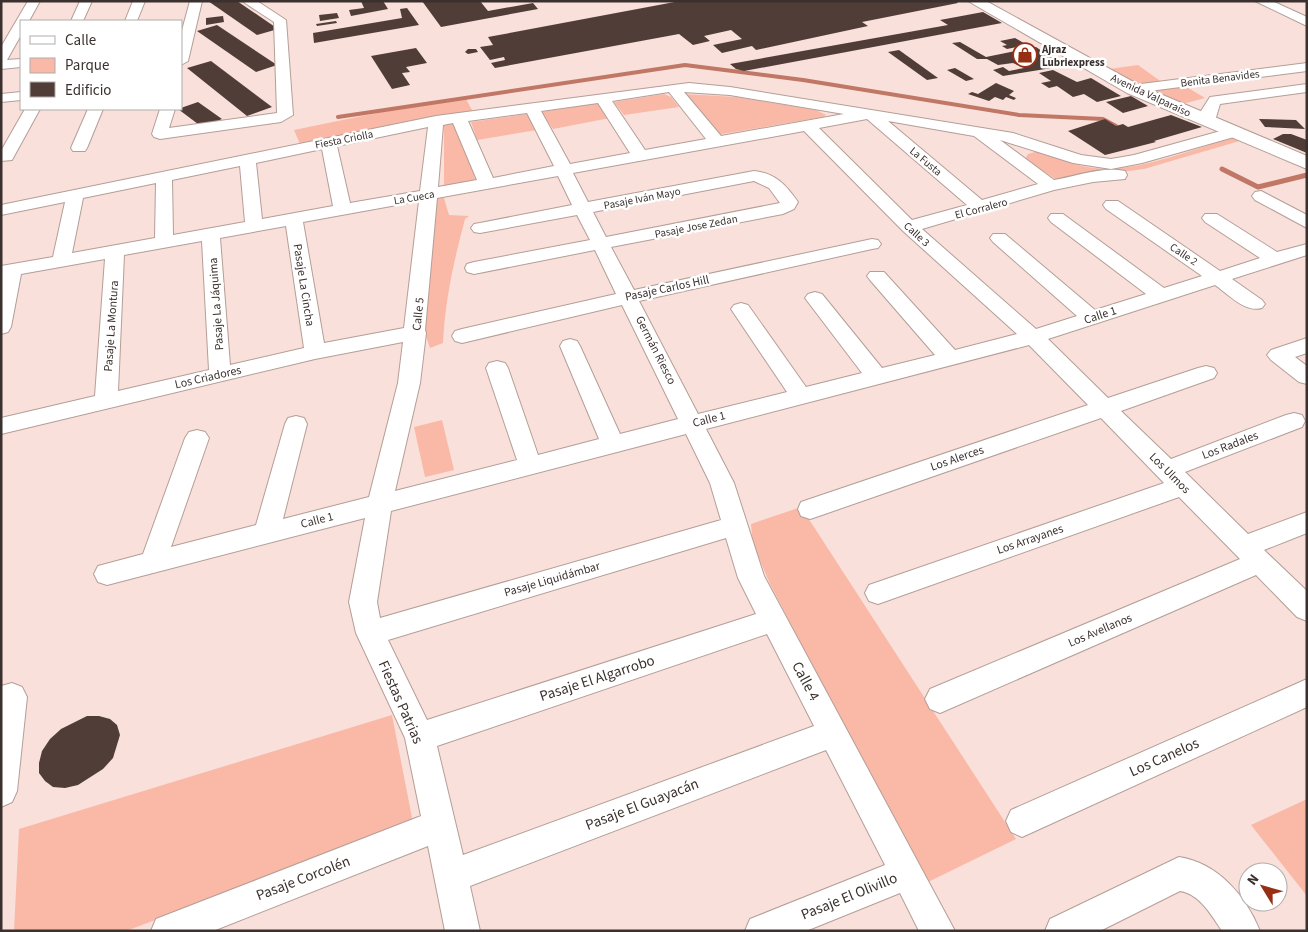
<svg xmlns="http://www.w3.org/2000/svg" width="1308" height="932" font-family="'Source Sans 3',sans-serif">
	<rect width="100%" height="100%" fill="#f9e0da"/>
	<g fill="#fab8a7">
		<path d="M1138,65L1163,83L1136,85L1109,69Z"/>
		<path d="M1185,86L1205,98L1179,105L1147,91Z"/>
		<path d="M664,94L671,97L679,107L624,115L614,102Z"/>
		<path d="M683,94L737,97L816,110L826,115L823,117L716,135Z"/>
		<path d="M466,99L473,112L393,125L300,144L294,130L401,108Z"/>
		<path d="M599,103L610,118L553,129L541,112Z"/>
		<path d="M527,114L537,130L477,140L471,122Z"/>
		<path d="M456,123L476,181L444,187V125Z"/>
		<path d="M1233,138L1243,140L1144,169L1057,180L1025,159L1028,154L1038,151C1060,160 1084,169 1109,169C1146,168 1196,148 1233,138Z"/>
		<path d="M436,198H444L449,215L469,216L465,219C454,260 445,300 443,343L430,348L425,333Z"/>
		<path d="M442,420L454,470L425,477L414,427Z"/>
		<path d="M801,507L1016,839L926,883L770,584L753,544L751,524Z"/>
		<path d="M392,715L413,823L126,931H14L19,829Z"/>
		<path d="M1307,799V896L1251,825Z"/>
	</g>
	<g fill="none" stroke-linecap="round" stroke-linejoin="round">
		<path stroke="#c07765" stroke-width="4" d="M338,117L685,65L803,80L1019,115L1103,119L1116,126"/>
		<path stroke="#c07765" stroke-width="5" d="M1222,169L1258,187L1307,175"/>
	</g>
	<g fill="#513d38">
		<path d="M208,1H237L278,29L257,35Z"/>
		<path d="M361,1H383L388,9L351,16L349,10L364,8Z"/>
		<path d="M422,1H480L488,11L533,3L538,9L441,27Z"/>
		<path d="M680,1H956L958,3L862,22L868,26L756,50L752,46L722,53L713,45L742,39L731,30L704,36L710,41L693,45L679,34L495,68L491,63L505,60L504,57L490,60L480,47L493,45L488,37Z"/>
		<path d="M407,8L419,25L314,43L313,33L402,18L400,9Z"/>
		<path d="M983,12L1002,23L744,71L736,69L730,64L948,25L940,20Z"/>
		<path d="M337,13L339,18L320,21L319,15Z"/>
		<path d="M223,16L224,22L206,25V18Z"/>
		<path d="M336,21L337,23L317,26L316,24Z"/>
		<path d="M217,25L277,65L256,72L197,31Z"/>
		<path d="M1015,38L1027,45L1007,49L1002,46L1007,45L1000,41Z"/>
		<path d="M960,42L986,57L1036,47L1064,66L1003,76L993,70L1003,67L1009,71L1024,68L1013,63L998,65L987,59H977L952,43Z"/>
		<path d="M416,48L427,63L406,67L410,72L402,73L410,85L392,89L371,56Z"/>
		<path d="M468,49H476L478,52L468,54L465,52Z"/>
		<path d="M899,50L938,78L927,80L888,52Z"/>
		<path d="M211,61L272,107L247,116L187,68Z"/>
		<path d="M955,68L974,79L966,81L947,70Z"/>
		<path d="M1053,70L1077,82L1091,78L1121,96L1097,102L1084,94L1073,97L1057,86L1049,88L1041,83L1051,81L1039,73Z"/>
		<path d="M996,83L1014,91L1009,95L1016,98L1014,100L1006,97L1003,100L995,97L989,101L968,94L972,92L978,94Z"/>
		<path d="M1131,96L1148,106L1123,113L1106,102Z"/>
		<path d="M198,102L222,119L202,127L178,109Z"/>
		<path d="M1171,115L1202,127L1154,141L1156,142L1105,155L1068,131L1105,119L1116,126L1123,124L1128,127Z"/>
		<path d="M1259,119L1296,120L1305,129L1265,127Z"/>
		<path d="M1283,134H1291L1307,140V153L1273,139Z"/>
		<path d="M87,716H99L110,719L117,725L120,735L113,758L103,769L78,785L65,788L53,787L45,781L39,773V763L42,751L50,739L61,729Z"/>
	</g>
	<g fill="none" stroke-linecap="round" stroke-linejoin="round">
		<g stroke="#b49e97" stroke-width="2">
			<g id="minor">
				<path d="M28,1H40L29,21H21V35L7,60L21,59V67L1,69V47Z"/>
				<path d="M80,1H92L83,21H71Z"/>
				<path d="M133,1H145L137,21H125Z"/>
				<path d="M190,1H202L188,61L181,65V34Z"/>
				<path d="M242,1H257L286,20L293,115L281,122L160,139L154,137L152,134L160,109H175L169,128L277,113L274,22Z"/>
				<path d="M1255,1H1272L1307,17V26Z"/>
				<path d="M1307,63V71L1133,93L1126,89L1133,85Z"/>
				<path d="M689,83L730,87L1013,133L1081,155L1111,159L1134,155L1235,127L1241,129L1243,132L1241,135L1142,163L1111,169L1073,163L1000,140L1054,180C1076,176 1103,166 1125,171L1127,175L1125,179L1093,182L1054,190L922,229L1036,329L1077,316L993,242L990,238L993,234H1005L1095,310L1146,294L1051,222L1048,218L1051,214H1063L1164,288L1202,276L1106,209L1103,205L1106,201H1118L1220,271L1260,258L1205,222L1202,218L1205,214H1217L1277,252L1307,244V255L1232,279L1262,300L1265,304L1262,308C1245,313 1228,294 1215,285L1048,339L1108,398L1198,368L1206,366L1214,368L1217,373L1214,378L1121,411L1171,459L1286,415L1294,413L1302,415L1305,421L1302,427L1185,472L1248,534L1307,512V533L1264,550L1307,591V621L1297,617L1256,575L940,713L930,709L925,699L930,689L1240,559L1179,497L878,604L869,601L865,593L869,585L1164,483L1101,418L819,516L810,519L801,516L798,509L801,502L1088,405L1029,345L706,429L734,483L764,576L955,931H919L900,893L806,931H745L750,919L885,865L826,750L470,886L480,931H445L428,846L213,931H151L156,919L421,816L405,738L356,633L349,602L365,518L107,585L98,582L94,574L98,566L143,554L185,438L189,432L197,430L205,432L209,438L171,547L256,525L285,424L288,418L296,416L304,418L307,424L283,519L369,497L398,383L403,342L315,359L1,434V418L95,396L105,259L21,274L11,327L8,332L1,334V266L53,257L65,202L1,215V205L436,116ZM669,92L706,139L645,150L612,101ZM684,92L730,95L844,114L721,136ZM598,103L630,153L570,164L541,111ZM527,113L554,166L493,178L468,121ZM867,119L967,205L912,220L819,128ZM888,121L974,136L1038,184L982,200ZM453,123L477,180L438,187L443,125ZM428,127L420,191L350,203L337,146ZM804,131L903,231L1017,334L955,350L884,272H870L867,276L870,280L935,355L882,368L822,294L815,292L808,294L805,298L862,373L806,387L748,305L741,303L734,305L731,309L787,392L698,414L639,301L872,249L878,248L881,244L878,240L872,239L634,290L611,247L783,214L794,209L798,202C786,185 775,173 754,171L588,202L573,173ZM322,149L333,206L262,219L256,163ZM240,166L245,222L173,235L172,180ZM558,176L572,205L480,223L474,224L471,228L474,232L480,233L577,215L590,240L474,262L467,264L465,268L467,272L474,274L595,250L616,294L462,329L455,331L452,336L455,341L462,343L622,305L678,419L620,434L580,346L577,341L570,339L563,341L560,346L599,439L538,455L508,368L505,363L497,361L489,363L486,368L517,460L395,491L420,383L426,333L425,330L437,198ZM754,181L769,188L780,203L606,237L593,212ZM156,183L155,238L72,253L83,198ZM419,201L404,328L324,343L303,222ZM286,226L304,348L230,365L220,238ZM202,241L209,370L118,391L124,255ZM686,434L710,483L721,520L380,618L377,602L391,511ZM726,538L738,578L756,614L427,720L388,640ZM767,634L814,726L463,855L437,746Z"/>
				<path d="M1307,84V92L1220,104L1214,124L1209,126L1201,121V111L1210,97Z"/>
				<path d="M21,92V100L1,102V94Z"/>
				<path d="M25,109H40L12,160L1,161V151Z"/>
				<path d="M88,109H103L87,148L85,151H73L71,148Z"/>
				<path d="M1261,191L1307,215V228L1255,200L1252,196L1255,192Z"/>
				<path d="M1307,338V353L1295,357L1307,366V384L1299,382L1271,360L1267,355L1271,350Z"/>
				<path d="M1307,679V707L1033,832L1022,837L1011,832L1006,821L1011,810Z"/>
				<path d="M12,683L22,687L27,697L17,791L12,802L1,807V686Z"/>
				<path d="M1179,857C1218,863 1246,896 1260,931H1222C1212,916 1200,894 1180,891L1100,931H1045L1050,919Z"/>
			</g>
		</g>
		<g stroke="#b49e97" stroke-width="2">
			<path id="major" d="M968,1H986L1139,85L1307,156V169L1127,93Z"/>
		</g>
		<use href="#minor" fill="#fff" fill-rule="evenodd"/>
		<use href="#major" fill="#fff" fill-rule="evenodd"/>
	</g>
	<defs>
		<g id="shop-ring" transform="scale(1.25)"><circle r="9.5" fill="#fff" stroke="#962f13" stroke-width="1.5"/><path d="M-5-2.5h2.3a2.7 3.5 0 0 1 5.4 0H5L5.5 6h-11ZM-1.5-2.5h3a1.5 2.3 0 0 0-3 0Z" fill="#962f13"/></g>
	</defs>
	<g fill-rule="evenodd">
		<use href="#shop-ring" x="1025" y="55"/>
	</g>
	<g text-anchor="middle" stroke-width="5" stroke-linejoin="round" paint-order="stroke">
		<g font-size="11" font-weight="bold" fill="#3a312e" stroke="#fff" text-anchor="start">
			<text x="1042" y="53">Ajraz<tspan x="1042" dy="13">Lubriexpress</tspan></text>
		</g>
		<g font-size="11" fill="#3a312e" stroke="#fff">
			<text transform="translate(1220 78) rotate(-7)" y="4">Benita Benavides</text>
			<text transform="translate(1151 95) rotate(25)" y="4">Avenida Valparaíso</text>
			<text transform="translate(344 139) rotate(-11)" y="4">Fiesta Criolla</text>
			<text transform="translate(926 161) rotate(40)" y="4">La Fusta</text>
			<text transform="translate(414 197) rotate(-10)" y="4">La Cueca</text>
			<text transform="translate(642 198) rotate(-11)" y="4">Pasaje Iván Mayo</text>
			<text transform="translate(981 208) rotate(-15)" y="4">El Corralero</text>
			<text transform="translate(696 226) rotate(-11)" y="4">Pasaje Jose Zedan</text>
			<text transform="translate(917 234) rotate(42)" y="4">Calle 3</text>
			<text transform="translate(1184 254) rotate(34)" y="4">Calle 2</text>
		</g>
		<g font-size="12" fill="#3a312e" stroke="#fff">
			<text transform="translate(304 285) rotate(81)" y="4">Pasaje La Cincha</text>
			<text transform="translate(667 288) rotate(-12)" y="4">Pasaje Carlos Hill</text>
			<text transform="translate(216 304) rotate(-94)" y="4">Pasaje La Jáquima</text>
			<text transform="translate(418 314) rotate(-84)" y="4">Calle 5</text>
			<text transform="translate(1100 315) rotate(-18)" y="4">Calle 1</text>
			<text transform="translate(111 326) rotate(-86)" y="4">Pasaje La Montura</text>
			<text transform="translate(656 350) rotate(63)" y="4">Germán Riesco</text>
			<text transform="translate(208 377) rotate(-13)" y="4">Los Criadores</text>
			<text transform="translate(709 419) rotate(-14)" y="4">Calle 1</text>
			<text transform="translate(1230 445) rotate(-21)" y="4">Los Radales</text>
			<text transform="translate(957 458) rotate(-19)" y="4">Los Alerces</text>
			<text transform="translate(1170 473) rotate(45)" y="4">Los Ulmos</text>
			<text transform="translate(317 520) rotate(-14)" y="4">Calle 1</text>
			<text transform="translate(1030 539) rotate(-19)" y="4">Los Arrayanes</text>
			<text transform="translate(552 579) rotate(-16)" y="4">Pasaje Liquidámbar</text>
			<text transform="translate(1100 630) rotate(-23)" y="4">Los Avellanos</text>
		</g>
		<g font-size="15" fill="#3a312e" stroke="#fff">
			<text transform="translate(597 678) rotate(-18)" y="5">Pasaje El Algarrobo</text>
			<text transform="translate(806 681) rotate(62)" y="5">Calle 4</text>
			<text transform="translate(401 702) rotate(66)" y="5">Fiestas Patrias</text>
			<text transform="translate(1164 757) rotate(-24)" y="5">Los Canelos</text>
			<text transform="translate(642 804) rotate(-21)" y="5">Pasaje El Guayacán</text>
			<text transform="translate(303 878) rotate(-21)" y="5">Pasaje Corcolén</text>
			<text transform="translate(849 896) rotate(-22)" y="5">Pasaje El Olivillo</text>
		</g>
	</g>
	<rect width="1308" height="932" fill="none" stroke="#3a312e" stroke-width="5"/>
	<rect x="20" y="20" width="162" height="90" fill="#ffffff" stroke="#b0adab"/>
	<rect x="30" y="36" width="25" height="8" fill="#ffffff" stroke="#b0adab"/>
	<text x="65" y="45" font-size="15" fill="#3a312e">Calle</text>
	<rect x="30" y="58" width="25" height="15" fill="#fab8a7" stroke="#b0adab"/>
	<text x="65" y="70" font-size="15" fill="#3a312e">Parque</text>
	<rect x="30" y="82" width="25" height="15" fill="#513d38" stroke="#b0adab"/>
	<text x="65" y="95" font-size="15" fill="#3a312e">Edificio</text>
	<g transform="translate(1263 887) rotate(307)"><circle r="24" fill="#ffffff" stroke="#b0adab"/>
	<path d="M0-4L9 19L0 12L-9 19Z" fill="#962f13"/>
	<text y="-8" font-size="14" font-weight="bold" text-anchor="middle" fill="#3a312e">N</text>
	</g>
</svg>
